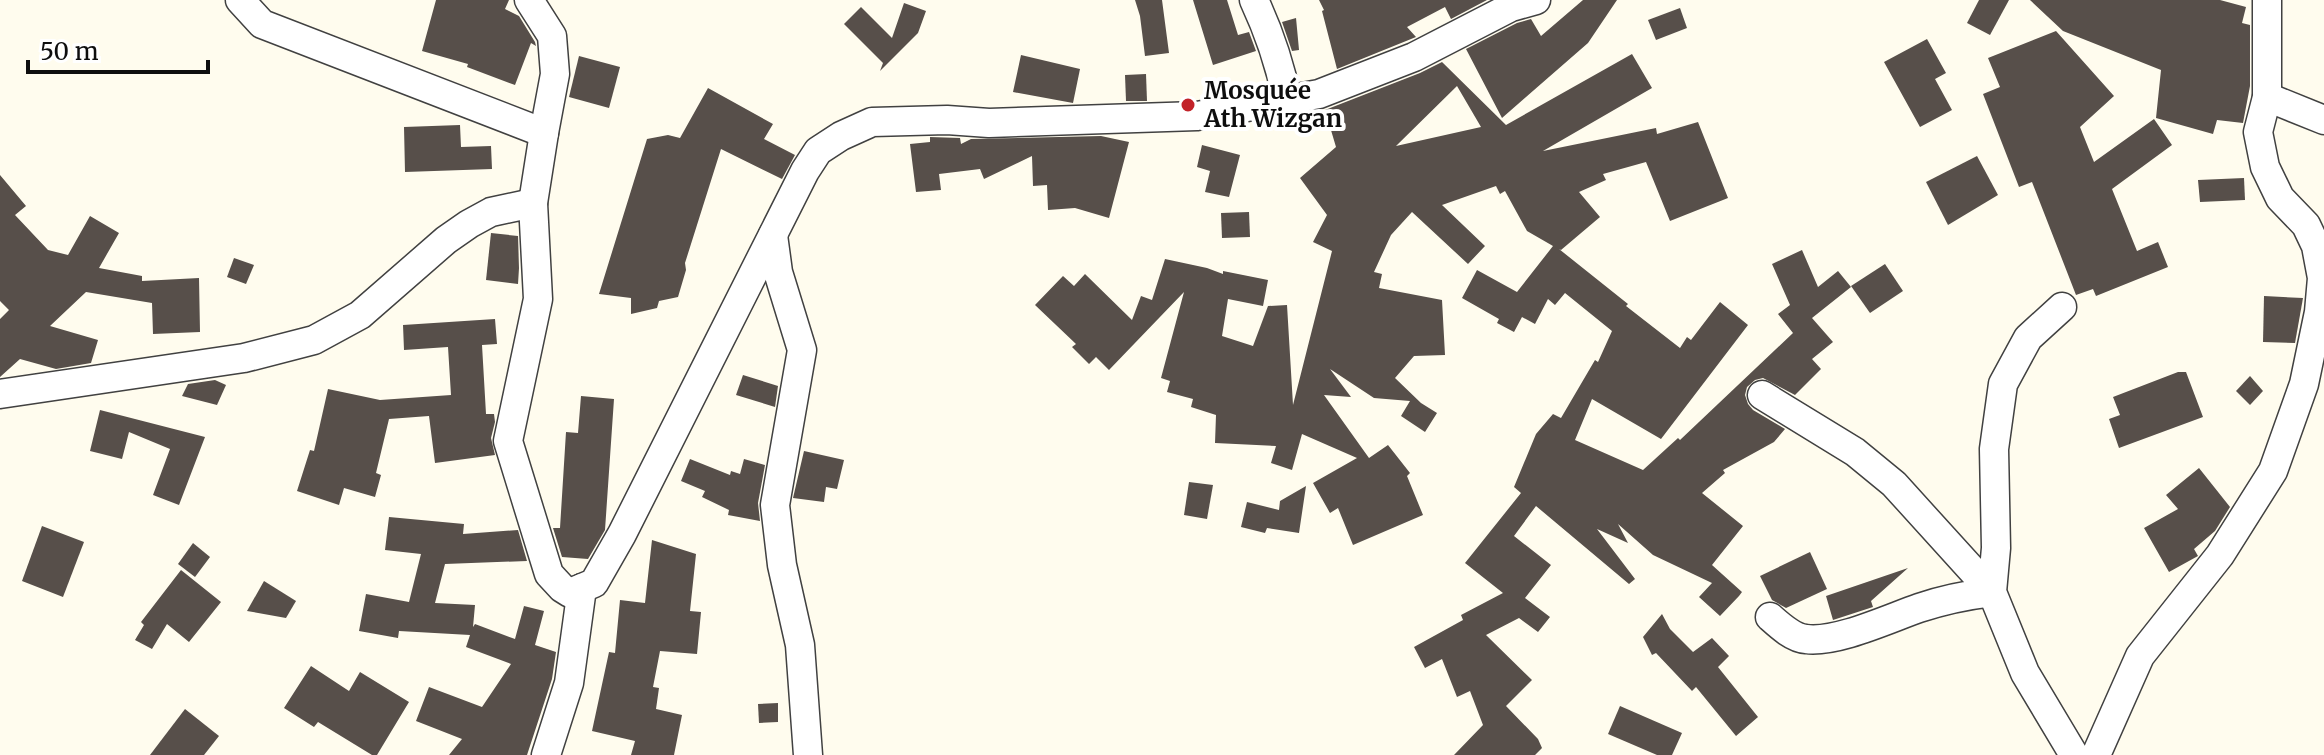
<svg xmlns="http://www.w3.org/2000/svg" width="2324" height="755" font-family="Merriweather,serif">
	<rect width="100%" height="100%" fill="#fffcee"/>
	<g fill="#574f4a" fill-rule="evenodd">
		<path d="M436,0H509L505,9L519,16L535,42L536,46L531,43L515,85L467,67L468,64L422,51Z"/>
		<path d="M1135,0H1162L1169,53L1145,56L1140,16Z"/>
		<path d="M1193,0H1227L1238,35L1249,32L1256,51L1213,65Z"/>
		<path d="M1319,0H1487L1451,19L1445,7L1407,27L1416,37L1337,69L1322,11L1324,10Z"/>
		<path d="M1583,0H1617L1588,43L1502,118L1466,49L1517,23L1531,19L1541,36Z"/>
		<path d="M1979,0H2009L1990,35L1967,23Z"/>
		<path d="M2030,0H2220L2246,7L2242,23L2250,25V86L2243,123L2217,120L2213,134L2156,118L2161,70L2063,31Z"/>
		<path d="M904,3L926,11L918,33L880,71L883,63L844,24L861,7L892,38Z"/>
		<path d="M1680,8L1687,28L1656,40L1648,20Z"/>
		<path d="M1296,18L1299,50L1292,51L1282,22Z"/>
		<path d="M2056,31L2114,96L2080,127L2094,162L2154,119L2172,145L2112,189L2137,251L2158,242L2168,267L2096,296L2093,289L2076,295L2032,182L2019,187L1983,94L2000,87L1988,58Z"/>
		<path d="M1927,39L1946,73L1935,79L1952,110L1920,127L1884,62Z"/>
		<path d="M1632,54L1652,88L1543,151L1656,128L1657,134L1698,122L1728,198L1670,221L1646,162L1603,174L1606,180L1579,192L1600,217L1561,250L1559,249L1628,304L1626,306L1680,348L1687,337L1691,340L1720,302L1748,325L1661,439L1592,399L1575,440L1643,470L1678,438L1680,440L1793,333L1778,314L1790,305L1772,264L1802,250L1818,287L1838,271L1851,287L1812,318L1833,342L1812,359L1821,369L1795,395L1763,378L1755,380L1747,387L1745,395L1748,404L1753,410L1785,429L1774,442L1723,470L1725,473L1702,493L1743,526L1712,565L1742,592L1739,596L1720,616L1699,597L1712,583L1653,555L1618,524L1628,543L1597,529L1635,579L1629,584L1536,506L1514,536L1551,565L1525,598L1550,617L1538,632L1519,618L1486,635L1532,680L1506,706L1538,739L1542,748L1535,755H1454L1483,725L1470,691L1457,697L1442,659L1425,668L1414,647L1463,620L1461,615L1503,593L1465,563L1521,493L1514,487L1536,434L1553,414L1561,418L1595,360L1598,362L1612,331L1565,293L1555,305L1548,299L1535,324L1522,317L1514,332L1497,323L1499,319L1462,298L1477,270L1517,292L1553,246L1527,231L1505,191L1500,194L1496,186L1442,205L1485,246L1468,264L1412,212L1391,235L1374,272L1382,274L1379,288L1442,300L1445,355L1414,356L1395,378L1421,403L1437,413L1425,432L1401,416L1410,401L1374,398L1330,369L1351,397L1324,395L1369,458L1388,445L1410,473L1407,476L1423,515L1353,545L1338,508L1330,513L1313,483L1357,458L1302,434L1292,470L1271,463L1276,446L1215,443L1216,415L1191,407L1193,399L1167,392L1170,381L1161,378L1184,292L1109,370L1096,357L1089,364L1072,347L1076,344L1035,305L1063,276L1074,286L1085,274L1132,320L1141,296L1152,300L1165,259L1207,268L1223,274V271L1268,280L1263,306L1228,299L1222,336L1253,346L1268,306L1287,305L1293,405L1332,251L1313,242L1327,215L1300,178L1336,147L1325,110L1420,73L1442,62L1506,125ZM1457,86L1481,127L1396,146Z"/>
		<path d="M1021,55L1080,69L1073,103L1013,92Z"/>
		<path d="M579,56L620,67L609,108L569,97Z"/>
		<path d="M1146,74L1147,101H1126L1125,75Z"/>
		<path d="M708,88L773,124L764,139L795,155L782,179L721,149L685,263L686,270L678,297L659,301L657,308L631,314V298L599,294L647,139L668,135L680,138Z"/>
		<path d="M460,125L461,147L491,146L492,169L405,172L404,127Z"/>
		<path d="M1101,136L1129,142L1109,218L1075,208L1048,210L1047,185L1033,186L1032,156L984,179L980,169L939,174L941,190L916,192L910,144L930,142V137L960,138L961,144L971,139Z"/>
		<path d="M1202,145L1240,155L1229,197L1205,192L1210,171L1197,167Z"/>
		<path d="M1977,156L1998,195L1948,225L1926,182Z"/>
		<path d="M0,175L26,206L15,215L48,250L68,255L90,216L119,233L99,268L142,276V281L199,278L200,332L153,334L152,303L86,292L50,326L98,340L91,363L56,369L20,359L0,377V319L9,310L0,301Z"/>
		<path d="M2244,178L2245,200L2200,202L2198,180Z"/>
		<path d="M1249,212L1250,237L1222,238L1221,213Z"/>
		<path d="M491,233L518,236L519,268L518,284L486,280Z"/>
		<path d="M234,258L254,265L246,284L227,277Z"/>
		<path d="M1885,264L1903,291L1870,313L1851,286Z"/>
		<path d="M2264,296L2303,298L2295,343L2263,342Z"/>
		<path d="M495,319L497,344L482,345L486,414H494L495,422L491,438L495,455L435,463L429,416L389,419L376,473L381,475L375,497L344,488L339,505L297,491L310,450L314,451L328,389L380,400L451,395L448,347L404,350L403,325Z"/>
		<path d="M2178,372H2186L2203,417L2119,448L2109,419L2120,415L2113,397Z"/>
		<path d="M743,375L778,386L775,407L736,395Z"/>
		<path d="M2250,376L2263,391L2250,405L2236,391Z"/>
		<path d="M215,380L226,385L217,405L182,396L188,384Z"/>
		<path d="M581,396L614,399L605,530L588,559L562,557L553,528H560L566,432L578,433Z"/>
		<path d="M100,410L205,437L179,505L153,495L170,449L129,432L122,459L90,451Z"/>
		<path d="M804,451L844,460L837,489L826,487L824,502L793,498Z"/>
		<path d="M690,459L730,475L731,471L740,474L744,459L765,465L758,503L760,521L728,515L729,510L702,497L705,491L681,481Z"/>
		<path d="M2199,468L2230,507L2215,531L2194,549L2198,556L2169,572L2144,528L2178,509L2166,495Z"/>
		<path d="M1189,482L1213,485L1207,519L1184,515Z"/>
		<path d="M1306,486L1299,533L1267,528L1265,533L1241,527L1247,502L1279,510L1280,501Z"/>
		<path d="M389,517L464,524L463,534L518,530L527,561L445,564L435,603L475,605L473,627L475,624L515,639L524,606L544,611L535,645L556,652L552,679L527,755H449L462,739L416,721L429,687L482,707L511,664L466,647L470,635L399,631L398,638L359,631L366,594L409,602L421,554L385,550Z"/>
		<path d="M42,526L84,542L63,597L22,581Z"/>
		<path d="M652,540L696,554L690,611L701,612L697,654L660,651L653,687L659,688L656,709L682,715L674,755H631L635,741L592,731L609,652L615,653L620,600L645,603Z"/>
		<path d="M193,543L210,557L195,577L178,564Z"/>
		<path d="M1810,552L1827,589L1786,608L1772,600L1760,576Z"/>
		<path d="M1908,568L1871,601L1873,607L1833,620L1826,596Z"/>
		<path d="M181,570L221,602L189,642L167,624L152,649L135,640L144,625L141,622Z"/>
		<path d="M264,581L296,601L286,618L247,611Z"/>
		<path d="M1662,614L1670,629L1693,652L1712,638L1729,656L1718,667L1758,717L1736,736L1696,687L1692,691L1656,653L1652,655L1643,637Z"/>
		<path d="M311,666L349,691L360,672L409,702L377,755H372L318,722L314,727L284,708Z"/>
		<path d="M778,703V722L759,723L758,704Z"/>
		<path d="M1620,706L1682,733L1672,755H1657L1608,734Z"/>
		<path d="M185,709L219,736L204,755H150Z"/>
	</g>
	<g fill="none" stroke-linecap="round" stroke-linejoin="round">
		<g stroke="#414141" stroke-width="31">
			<g id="minor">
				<path d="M240,0L262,24L544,133"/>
				<path d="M529,0L552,36L555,74L544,133L533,203"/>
				<path d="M1254,0C1269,32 1280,64 1287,100"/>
				<path d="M2267,97L2324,120"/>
				<path d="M773,235L778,272L802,350L775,505L782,565L800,645L808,755"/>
				<path d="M2062,307L2028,338L2003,384L1994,449L1996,548L1992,592L2025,673L2074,755"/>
				<path d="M0,394L244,358L314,340L360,315L446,240L469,224L491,212L533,203L538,299L508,441L549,574L562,588L570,593L594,583L622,534L805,171L818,151L841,136L872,122L947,120L989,123L1197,116L1319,94L1414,57L1511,7L1536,0"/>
				<path d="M1762,395L1855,452L1894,484L1992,592C1967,595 1943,600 1919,608C1890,618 1837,643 1806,639C1793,638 1780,626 1770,617"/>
				<path d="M546,755L569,683L582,588"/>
				<path d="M2096,755L2140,656L2220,555L2273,471L2304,384L2319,312L2322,278L2316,246L2306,225L2280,198L2265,167L2258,132L2267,97V0"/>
			</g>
		</g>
		<use href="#minor" stroke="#fff" stroke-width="28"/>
	</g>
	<circle fill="#c22229" stroke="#fff" stroke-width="3" cx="1188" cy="105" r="8"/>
	<g text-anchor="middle" stroke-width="8" stroke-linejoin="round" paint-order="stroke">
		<g font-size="24" font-weight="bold" fill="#0e0e0e" stroke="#fff" text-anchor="start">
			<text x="1204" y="99">Mosquée<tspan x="1204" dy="28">Ath Wizgan</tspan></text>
		</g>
	</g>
	<path d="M28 60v12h180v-12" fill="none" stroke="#0e0e0e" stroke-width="4"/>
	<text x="40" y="60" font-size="24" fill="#0e0e0e" stroke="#ffffff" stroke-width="6" paint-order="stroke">50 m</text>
</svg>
